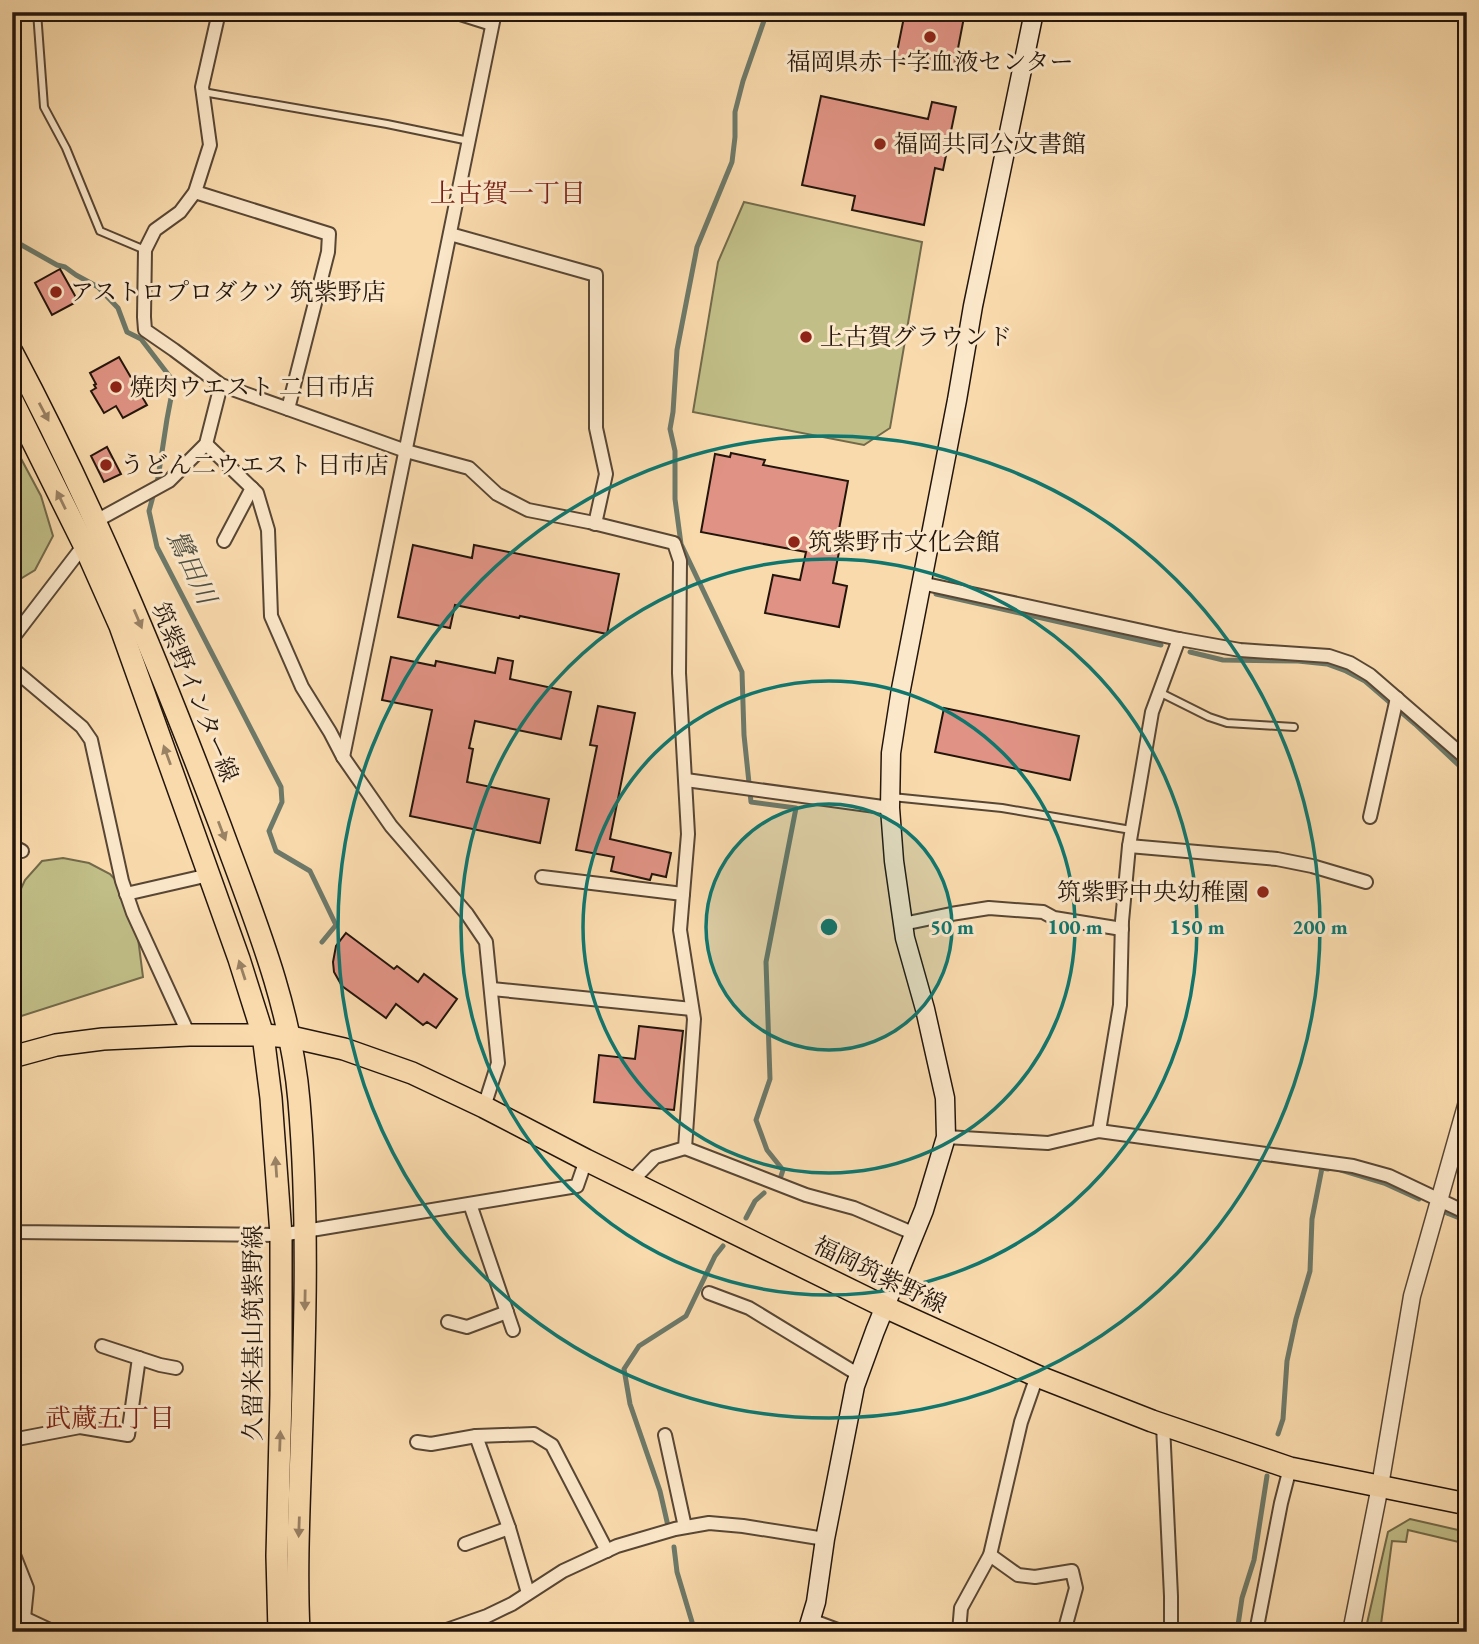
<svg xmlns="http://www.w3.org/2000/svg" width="1479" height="1644" font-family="'EB Garamond','Noto Serif JP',serif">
	<rect width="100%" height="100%" fill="#f9daac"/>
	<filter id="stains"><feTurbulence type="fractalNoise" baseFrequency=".00286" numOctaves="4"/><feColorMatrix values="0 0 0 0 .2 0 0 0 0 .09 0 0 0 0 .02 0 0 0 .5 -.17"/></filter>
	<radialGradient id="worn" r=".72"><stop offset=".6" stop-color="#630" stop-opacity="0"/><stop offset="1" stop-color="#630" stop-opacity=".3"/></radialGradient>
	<g fill="#c1be87" stroke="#726a4a" stroke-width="2">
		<path d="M744,202L922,242L890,428L864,445L693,412L718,262Z"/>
		<path d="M12,448L18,453L41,496L53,536L35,570L12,584Z"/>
		<path d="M63,858L89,863L110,874L133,899L143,977L12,1019V908L25,880L42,861Z"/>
		<path d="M1410,1519L1467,1532V1544L1408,1530L1406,1542L1392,1541L1380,1632H1365L1388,1532Z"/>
	</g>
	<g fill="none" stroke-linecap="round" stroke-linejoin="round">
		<g stroke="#6d7969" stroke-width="5">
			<path d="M767,12L743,81L735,112V137L732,162L697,247L677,350L673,412L670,429L675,451V499L681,544L742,672L744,735L751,802L796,808L766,962L770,1079L756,1120L767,1150L783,1170L780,1179"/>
			<path d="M12,235L18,243L57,265L65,267L76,275L98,287L118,308L127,332L141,339L174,382L167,419L158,478L149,511L157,547L281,787L282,802L269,831L276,851L310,871L336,925L322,942"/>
			<path d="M936,594L1161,645"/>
			<path d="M1190,652L1223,660L1298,661L1327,664L1346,671L1365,681L1415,724L1467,773"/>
			<path d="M1341,1170L1384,1183L1419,1199"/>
			<path d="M1447,1213L1467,1221"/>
			<path d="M746,1218L755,1201L764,1193"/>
			<path d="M1278,1434L1283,1419L1287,1361L1296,1319L1310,1271L1312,1219L1322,1168L1328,1169"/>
			<path d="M668,1526L660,1491L630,1404L624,1369L639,1346L686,1316L715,1256L723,1246"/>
			<path d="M674,1547L677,1572L695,1632"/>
			<path d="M1237,1632L1242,1598L1254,1560L1267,1476"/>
		</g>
	</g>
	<g fill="#e09384" stroke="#23150c" stroke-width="2">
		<path d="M905,12H965L955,64L946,72L895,62Z"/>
		<path d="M821,96L928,119L932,102L956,107L943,170L935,168L924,225L852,210L855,196L802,185Z"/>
		<path d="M60,269L78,301L52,315L35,283Z"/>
		<path d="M119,357L147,405L123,418L116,406L104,413L91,391L96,388L94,385L96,384L90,373Z"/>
		<path d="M107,447L121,474L104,482L91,456Z"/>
		<path d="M731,453L765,460L763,465L848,481L835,551L839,552L833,583L847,586L839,627L765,613L773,575L800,580L806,552L701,532L715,454L730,457Z"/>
		<path d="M413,545L472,558L474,545L619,574L607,634L520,616L519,618L455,605L450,628L398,617Z"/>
		<path d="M391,657L435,666L436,661L495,673L498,658L513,661L510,679L571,692L561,739L475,721L469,748L473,749L467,782L549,799L540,843L410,816L432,710L382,700Z"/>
		<path d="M598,706L635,713L610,839L671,853L666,877L652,874L650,880L611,871L614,857L576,850L597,746L590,745Z"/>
		<path d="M944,708L1079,736L1070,780L935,752Z"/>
		<path d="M346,933L394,969L397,966L418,982L424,974L457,999L436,1028L427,1022L423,1025L396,1004L386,1018L342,986L334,972L333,962L336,946Z"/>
		<path d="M639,1026L683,1031L674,1110L594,1102L599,1055L635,1059Z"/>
	</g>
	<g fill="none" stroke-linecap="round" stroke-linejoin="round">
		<g stroke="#584634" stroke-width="10">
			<g id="service">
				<path d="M37,12L44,107L66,148L100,231L145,250"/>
				<path d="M203,92L387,124L469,141"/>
				<path d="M1159,692L1209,717L1227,723L1294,727"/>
				<path d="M892,797L1002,808L1131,830"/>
			</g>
		</g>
		<g stroke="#584634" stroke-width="16">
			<g id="minor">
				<path d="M219,12L202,87L210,145L195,192L180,212L155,230L145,250L144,317L145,330L174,350L221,385L406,451L469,468L497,494L528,510L589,522L674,543L680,561L679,673L688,834L680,930L694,1019L685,1148L655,1157L631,1182"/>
				<path d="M454,12L492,24"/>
				<path d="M195,192L329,234L328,252L288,409"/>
				<path d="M450,234L596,275V428L606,474L595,524"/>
				<path d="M206,444L257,493L268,530L271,616L302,687L330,732L343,757L391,826L467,914L486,942L498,1063L484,1107"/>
				<path d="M96,521L169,481L206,444L221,385"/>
				<path d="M224,541L252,488"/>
				<path d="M921,583L1179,639L1240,650L1329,656L1350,663L1370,675L1467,759"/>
				<path d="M12,639L84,545"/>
				<path d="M12,668L82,727L91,740L122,881L133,913L189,1035"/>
				<path d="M343,757L495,12"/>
				<path d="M686,780L890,808"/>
				<path d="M1370,817L1397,698"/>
				<path d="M12,846L22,851"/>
				<path d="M1129,846L1277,859L1312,866L1366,882"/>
				<path d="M542,877L683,894"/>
				<path d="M126,894L209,875"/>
				<path d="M903,924L951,914L989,908L1043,912L1054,918L1122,929"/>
				<path d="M492,989L692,1009"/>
				<path d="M1099,1131L1120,1005L1122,921L1129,846L1152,712L1179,639"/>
				<path d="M946,1137L1048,1143L1099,1131L1353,1166L1389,1176L1467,1213"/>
				<path d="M685,1148L806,1195L854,1208L915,1234"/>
				<path d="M470,1204L513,1330"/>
				<path d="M12,1230L16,1232L281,1235L577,1186L586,1160"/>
				<path d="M709,1293L749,1308L859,1375"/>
				<path d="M448,1322L467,1327L507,1312"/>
				<path d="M102,1346L160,1365L176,1368"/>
				<path d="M1163,1425L1171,1596V1632"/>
				<path d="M665,1435L685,1527"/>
				<path d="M476,1436L534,1434L552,1445L607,1551"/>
				<path d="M12,1440L80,1427L128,1435L139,1358"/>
				<path d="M417,1442L431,1444L476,1436L509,1528L528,1593"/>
				<path d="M465,1544L509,1528"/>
				<path d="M12,1550L27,1588L24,1618L17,1632"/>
				<path d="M990,1555L1018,1575L1035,1577L1072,1571L1076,1588L1064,1632"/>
				<path d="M24,1618L54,1632"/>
				<path d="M811,1620L843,1632"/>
				<path d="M441,1632L487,1616L512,1604L563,1571L617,1546L675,1529L709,1523L743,1526L825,1539"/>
				<path d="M959,1632L961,1608L990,1555L1021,1422L1037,1376"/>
				<path d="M1256,1632L1281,1503L1290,1468"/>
			</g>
		</g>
		<g stroke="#584634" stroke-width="19">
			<path id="tertiary" d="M1351,1632L1380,1486L1412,1296L1467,1102"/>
		</g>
		<g stroke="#23150c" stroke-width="21">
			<path id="secondary" d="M807,1632L816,1602L825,1539L855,1386L875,1331L924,1210L946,1137L945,1098L925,1009L905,938L894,861L890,808L891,753L901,689L957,400L973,306L1034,12"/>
		</g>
		<g stroke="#23150c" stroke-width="24">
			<g id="primary">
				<path d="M12,352C93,504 159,664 220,825C253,915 291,1005 299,1101C309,1218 305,1334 301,1450C299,1511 296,1571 299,1632"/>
				<path d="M12,400L84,545L120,626L239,959L263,1035L271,1098L281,1235V1395L277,1556L279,1632"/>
				<path d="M12,1057L56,1045L103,1039L189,1035H263L291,1037L344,1049L412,1073L484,1107L586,1160L885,1307L1037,1376L1152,1421L1290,1468L1467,1504"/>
			</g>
		</g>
		<use href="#service" stroke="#fbe7c9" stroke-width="6"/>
		<use href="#minor" stroke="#fbe7c9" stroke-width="12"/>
		<use href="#tertiary" stroke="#fbe7c9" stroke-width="16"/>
		<use href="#secondary" stroke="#fbe7c9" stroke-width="18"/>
		<use href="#primary" stroke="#f9daac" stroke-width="21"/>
	</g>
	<defs><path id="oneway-solid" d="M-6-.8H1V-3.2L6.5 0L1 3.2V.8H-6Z" transform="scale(1.75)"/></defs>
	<g fill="#998164">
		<use href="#oneway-solid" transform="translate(44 412) rotate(62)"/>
		<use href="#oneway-solid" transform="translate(61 500) rotate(-116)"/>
		<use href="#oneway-solid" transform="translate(138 619) rotate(67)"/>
		<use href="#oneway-solid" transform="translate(167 755) rotate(-110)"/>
		<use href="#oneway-solid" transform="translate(222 831) rotate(69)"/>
		<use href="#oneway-solid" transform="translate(242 970) rotate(-108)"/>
		<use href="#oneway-solid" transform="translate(276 1167) rotate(-94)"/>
		<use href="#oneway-solid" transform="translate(305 1300) rotate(91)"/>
		<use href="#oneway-solid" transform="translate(280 1441) rotate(-88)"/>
		<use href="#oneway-solid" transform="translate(299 1527) rotate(92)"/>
	</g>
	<circle cx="829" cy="927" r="123" fill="#0f766e" fill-opacity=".12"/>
	<g fill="none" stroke="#0f766e" stroke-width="3.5">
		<circle cx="829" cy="927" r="123"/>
		<circle cx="829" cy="927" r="246"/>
		<circle cx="829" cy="927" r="368"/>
		<circle cx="829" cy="927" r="491"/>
	</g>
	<g fill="#8f2418" stroke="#fbe7c9" stroke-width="2.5">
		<circle cx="930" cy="37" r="7"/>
		<circle cx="880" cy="144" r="7"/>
		<circle cx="56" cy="292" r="7"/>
		<circle cx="806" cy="337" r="7"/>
		<circle cx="116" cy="387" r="7"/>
		<circle cx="106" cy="465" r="7"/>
		<circle cx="794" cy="542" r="7"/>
		<circle cx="1263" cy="892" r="7"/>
	</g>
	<g text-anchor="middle" stroke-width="6" stroke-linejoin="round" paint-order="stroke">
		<g font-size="24" fill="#23150c" stroke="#fbe7c9" text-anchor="start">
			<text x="930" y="70" text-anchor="middle">福岡県赤十字血液センター</text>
			<text x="894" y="152">福岡共同公文書館</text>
			<text x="70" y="300">アストロプロダクツ 筑紫野店</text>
			<text x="820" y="345">上古賀グラウンド</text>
			<text x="130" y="395">焼肉ウエスト 二日市店</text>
			<text x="120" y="473">うどん二ウエスト 日市店</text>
			<text x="808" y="550">筑紫野市文化会館</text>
			<text x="1249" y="900" text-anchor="end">筑紫野中央幼稚園</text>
		</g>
		<g font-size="24" fill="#23150c" stroke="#fbe7c9">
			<text transform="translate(195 692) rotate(68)" y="8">筑紫野インター線</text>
			<text transform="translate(880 1275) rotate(26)" y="8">福岡筑紫野線</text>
			<text transform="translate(253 1333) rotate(-90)" y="8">久留米基山筑紫野線</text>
		</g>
		<g font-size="26" fill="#7a1f14" stroke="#fbe7c9">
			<text x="508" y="202">上古賀一丁目</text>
			<text x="110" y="1427">武蔵五丁目</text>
		</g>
		<g font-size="26" font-style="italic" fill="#4e4f42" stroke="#fbe7c9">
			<text transform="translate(192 567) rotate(65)" y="9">鷺田川</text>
		</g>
	</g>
	<circle cx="829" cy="927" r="10" fill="#0f766e" stroke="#fbe7c9" stroke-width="3.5"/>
	<g font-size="21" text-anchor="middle" font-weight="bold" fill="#0f766e" stroke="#fbe7c9" stroke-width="6" stroke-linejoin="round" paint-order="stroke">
		<text x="952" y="934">50 m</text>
		<text x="1075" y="934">100 m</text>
		<text x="1197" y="934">150 m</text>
		<text x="1320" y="934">200 m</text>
	</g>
	<rect width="1479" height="1644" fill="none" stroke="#f9daac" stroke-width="42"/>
	<rect x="14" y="14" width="1451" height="1616" fill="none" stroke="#23150c" stroke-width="3.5"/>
	<rect x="21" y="21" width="1437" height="1602" fill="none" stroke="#23150c" stroke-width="2"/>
	<rect width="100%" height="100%" filter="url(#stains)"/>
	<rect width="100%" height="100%" fill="url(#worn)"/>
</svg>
